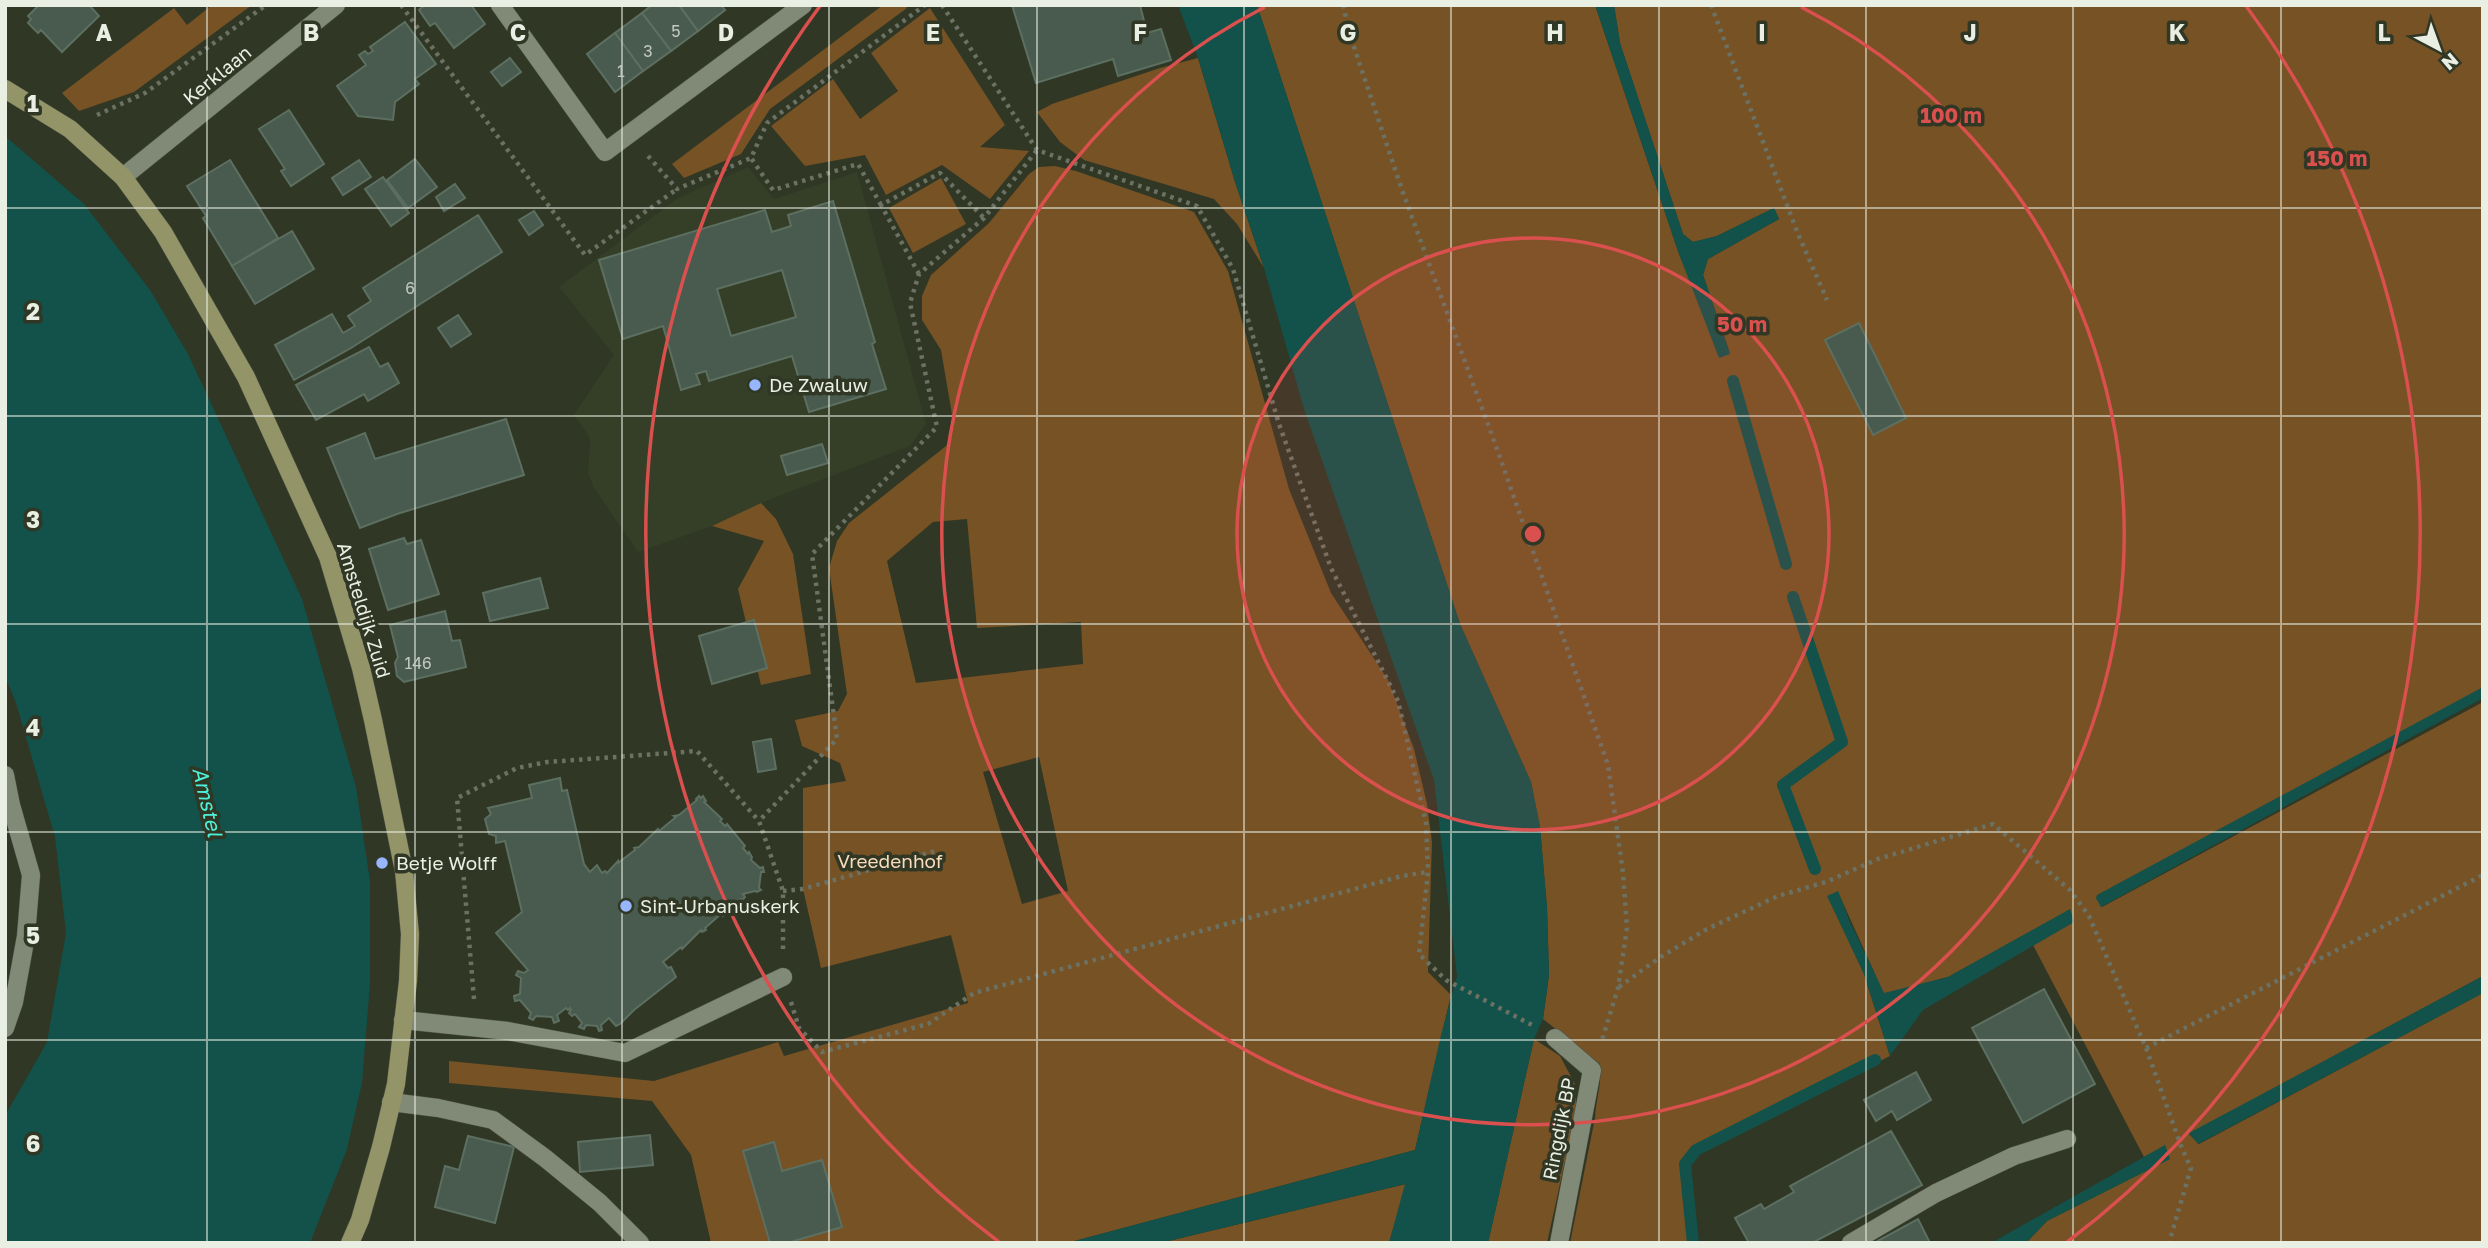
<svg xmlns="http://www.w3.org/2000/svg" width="2488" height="1248" font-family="'Golos Text',sans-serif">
	<rect width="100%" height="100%" fill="#303725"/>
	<path fill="#353f27" d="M748,167L774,199L857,172L926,424L910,446L761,503L712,526L638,552L594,488L588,473L590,438L574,415L614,355L559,287L678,198Z"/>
	<g fill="#765225" fill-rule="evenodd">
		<path d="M212,5H252L134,92L79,111L62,93L174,8L187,25Z"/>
		<path d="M883,5H905L907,8L770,109L741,154L684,178L672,164Z"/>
		<path d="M1257,5H1595L1679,254L1730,353L1703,275L1708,259L1779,219L1774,208L1717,236L1693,242L1683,234L1620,43L1614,5H2483V689L2096,898L2102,907L2483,702V976L2189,1134L2199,1144L2483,993V1243H2026L2047,1221L2169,1159L2165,1146L2144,1157L2033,945L2074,922L2070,910L1948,977L1884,994L1838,892L1828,896L1864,974L1890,1056L1690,1156L1697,1243H1570L1595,1118C1596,1099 1602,1084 1600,1064L1543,1019L1549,975L1547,908L1540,827L1531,782L1460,624Z"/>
		<path d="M930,8L1005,125L980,147L1029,151L990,199L942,165L886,195L865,155L805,166L771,126L833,79L860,119L898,91L871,53Z"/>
		<path d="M1198,58L1235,182L1264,268L1237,224L1214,199L1084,160L1060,142L1037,112L1052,104L1160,68Z"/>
		<path d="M1055,166L1076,171L1194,212L1228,271L1289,489L1331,593L1388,680L1414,749L1427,804L1432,842L1428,972L1451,995L1415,1150L1067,1243H711L691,1155L652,1101L449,1083V1061L654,1081L778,1042L784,1056L968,1003L951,935L821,968L803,889V788L846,781L840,763L802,746L795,720L838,711L847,694L829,568L837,541L849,523L946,446L954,426L941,350L922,320V296L931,275L989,223L1029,174L1039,167ZM967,519L977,628L1081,622L1083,664L916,683L887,561L933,522ZM1039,757L1068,891L1022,904L983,772Z"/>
		<path d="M941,178L966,224L913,253L889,208Z"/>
		<path d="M761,503L776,519L793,554L811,674L761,685L738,589L764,541L712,526Z"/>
		<path d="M1534,1039L1560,1056L1576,1086V1111L1547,1243H1488Z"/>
		<path d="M1406,1184L1389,1243H1160Z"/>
	</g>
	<g fill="#12524a">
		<path d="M1178,5H1257L1460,624L1531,782L1540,827L1547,908L1549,975L1543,1019L1534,1039L1488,1243H1389L1405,1184L1160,1243H1067L1415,1150L1441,1035L1457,976L1434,780L1304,409L1264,268L1235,182L1198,58Z"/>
		<path d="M1595,5H1614L1620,43L1683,234L1693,242L1717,236L1774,208L1779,219L1708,259L1703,275L1730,354L1719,358L1679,254Z"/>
		<path d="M5,136L84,204L150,290L188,354L302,599L356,787L370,881V983L362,1083L347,1149L310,1243H5V1116L47,1042L66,933L55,837L16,703L5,676Z"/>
		<path d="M2483,687V698L2101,907L2096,898L2097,895Z"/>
		<path d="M1838,891L1850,922L1884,993L1948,977L2070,909L2074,922L1923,1010L1890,1056L1864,974L1827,896Z"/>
		<path d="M2483,976V993L2198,1144L2189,1133Z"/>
		<path d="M2165,1145L2170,1159L2047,1221L2026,1243H1991Z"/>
	</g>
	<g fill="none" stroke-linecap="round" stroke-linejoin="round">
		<g stroke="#12524a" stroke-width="12">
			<path d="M1733,381L1786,564"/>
			<path d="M1793,597L1842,742L1783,785L1815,869"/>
			<path d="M1693,1243L1685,1164L1696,1150L1875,1060"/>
		</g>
	</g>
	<g fill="#485b4e" stroke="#5c6f61" stroke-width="2" fill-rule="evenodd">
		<path d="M39,5H89L99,16L62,52L41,30L38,33L28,23L31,19L28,16Z"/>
		<path d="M425,5H471L485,24L454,48L435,23L430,26L419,10Z"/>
		<path d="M652,5H679L698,31L671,51L642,13Z"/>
		<path d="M679,5H721L725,10L698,31Z"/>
		<path d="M1012,5H1140L1147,33L1161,29L1171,60L1118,76L1113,59L1036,83Z"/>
		<path d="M642,13L671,51L643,71L615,33Z"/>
		<path d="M405,22L436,64L415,79L419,84L395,102L393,120L358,116L337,86L366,65L359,55L365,51L368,54L373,51L370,47Z"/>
		<path d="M615,33L643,71L615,92L587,54Z"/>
		<path d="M510,58L521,72L502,86L491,72Z"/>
		<path d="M289,110L324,164L291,186L281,171L285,169L259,129Z"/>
		<path d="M415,159L437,187L408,208L387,180Z"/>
		<path d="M230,160L278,238L232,266L203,218L206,216L187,186Z"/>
		<path d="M359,160L371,177L343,195L332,178Z"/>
		<path d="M383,177L409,213L391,226L365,189Z"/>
		<path d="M455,184L465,198L444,211L436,197Z"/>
		<path d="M833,201L875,342L872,344L886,389L809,412L792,356L709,381L706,371L696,374L700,384L681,390L663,326L623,339L599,260L765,210L772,232L791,226L788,215ZM782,270L796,317L731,336L717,289Z"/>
		<path d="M534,211L543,225L529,235L519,220Z"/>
		<path d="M478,215L502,252L351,348L294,380L275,345L332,314L343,333L355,326L348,316L371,301L363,288Z"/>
		<path d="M292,231L314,269L255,304L232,266Z"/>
		<path d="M458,315L471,334L451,347L438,328Z"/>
		<path d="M1859,323L1906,418L1873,435L1825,340Z"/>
		<path d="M369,347L380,367L388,363L399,383L368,401L364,394L316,420L296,385Z"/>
		<path d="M506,419L524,475L397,514L360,528L327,448L365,433L375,459Z"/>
		<path d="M822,444L828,463L787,475L781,456Z"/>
		<path d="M404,538L407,544L421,540L439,594L388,610L369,549Z"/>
		<path d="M540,578L548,608L490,621L483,593Z"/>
		<path d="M445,611L452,641L460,640L466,667L404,682L397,676L395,663L398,657L390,625Z"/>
		<path d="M754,620L767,668L712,684L699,636Z"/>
		<path d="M771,739L776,769L758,772L753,742Z"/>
		<path d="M560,778L562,791L567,790L584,864L590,872L597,865L602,873L605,871L607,873L618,861V863L635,850L634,848L639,847L658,829L659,831L676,817L674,816L679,815L697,800L696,799L699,796L701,798L703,796L706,801L704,802L722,819L720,821L725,826L727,824L745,846L743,848L748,854L749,852L752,857L751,860L760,868L763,867L764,872H761L759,888L761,890L757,892L755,891L743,894L745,897L742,900L741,899L724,911L726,913L723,916L721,914L705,928L706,930L702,932L701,930L682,949L681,947L663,962L668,968L671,967L676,977L634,1010L620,1024L616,1026L609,1018L601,1025L602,1030L599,1031L597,1026L586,1025L584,1029L579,1027L582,1023L575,1014L572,1016L569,1013L571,1010L570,1008L568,1010L566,1008L557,1015L559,1021L554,1023L552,1017L536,1016L533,1020L529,1018L531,1013L520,1000L515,1001L514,996L520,994L521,978L516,975L518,971L524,973L528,970L496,933L522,912L505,841L496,843V836L489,834L485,819L491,814L488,808L532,798L529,785Z"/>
		<path d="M2044,989L2095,1084L2023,1123L1972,1028Z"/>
		<path d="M1916,1072L1931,1100L1897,1120L1892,1111L1876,1121L1864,1100Z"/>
		<path d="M1891,1131L1922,1185L1812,1243H1749L1735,1218L1761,1204L1764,1209L1794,1192L1790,1186Z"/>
		<path d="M650,1135L653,1165L580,1172L578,1142Z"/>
		<path d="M468,1136L514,1147L495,1223L435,1207L445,1166L459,1170Z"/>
		<path d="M774,1142L782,1171L822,1160L842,1227L787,1243H770L743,1151Z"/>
		<path d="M1918,1219L1930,1243H1874Z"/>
	</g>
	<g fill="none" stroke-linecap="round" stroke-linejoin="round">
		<g stroke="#4f5446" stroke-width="19">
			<g id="lane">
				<path d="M403,1020L508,1031L625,1053L783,977"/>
				<path d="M391,1102L438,1108L493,1120L545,1158L600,1203L640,1243"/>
				<path d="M1851,1243L1936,1193L2014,1156L2067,1139"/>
			</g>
		</g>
		<g stroke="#4f5446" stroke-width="19">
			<g id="street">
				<path d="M500,5L605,152L803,5"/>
				<path d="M123,177L336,5"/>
				<path d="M5,775L11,805L31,875L26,936L14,1002L5,1028"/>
				<path d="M1555,1038L1592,1070L1559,1243"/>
			</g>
		</g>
		<g stroke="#4f5446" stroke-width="19">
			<path id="secondary" d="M5,89L70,129L123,177L163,232L246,377L328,557L361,668L373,720L404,871L410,934L408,981L396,1084L381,1147L360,1220L350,1243"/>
		</g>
		<g stroke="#6c7263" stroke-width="4.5" stroke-dasharray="3.5 5" stroke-linecap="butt">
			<path d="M401,5L585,255L677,189"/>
			<path d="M942,5L1037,150L1197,206L1233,269L1279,424L1331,568L1398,701L1426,823L1428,872L1419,954L1446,980L1532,1025"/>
			<path d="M1343,5L1350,35L1402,190L1497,449L1608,765L1623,873L1627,928L1618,988L1602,1040"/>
			<path d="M1711,5L1798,234L1827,300"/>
			<path d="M97,115L145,93L266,5"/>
			<path d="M648,156L677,189L751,158"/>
			<path d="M881,205L858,164L773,190L751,158L767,123L925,5"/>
			<path d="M919,274L881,205L940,173L984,218"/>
			<path d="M783,891L803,889L939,850"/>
			<path d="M783,949V891L759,821L837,739L812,554L937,427L910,303L919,274L984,218L1037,150"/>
			<path d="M1619,987L1659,958L1707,929L1778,896L1826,882L1878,859L1993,824L2070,890L2089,916L2146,1048L2181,1146L2191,1168L2169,1243"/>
			<path d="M474,999L457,798L517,768L547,762L697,751L759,821"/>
			<path d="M791,1002L799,1028L822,1052L928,1024L974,993L1402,876L1428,872"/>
			<path d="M2146,1048L2483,875"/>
		</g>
		<use href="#lane" stroke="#818a76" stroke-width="18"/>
		<use href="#street" stroke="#818a76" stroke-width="18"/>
		<use href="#secondary" stroke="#939468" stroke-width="18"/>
	</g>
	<path fill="none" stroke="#eaefe4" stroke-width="2" stroke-opacity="0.55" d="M207,5V1243M415,5V1243M622,5V1243M829,5V1243M1037,5V1243M1244,5V1243M1451,5V1243M1659,5V1243M1866,5V1243M2073,5V1243M2281,5V1243M5,208H2483M5,416H2483M5,624H2483M5,832H2483M5,1040H2483"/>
	<circle cx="1533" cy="534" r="296" fill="#da504e" fill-opacity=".12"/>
	<g fill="none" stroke="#da504e" stroke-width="3.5">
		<circle cx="1533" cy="534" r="296"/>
		<path d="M1801 7A591 591 0 1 1 1265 7"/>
		<path d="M999 1242A887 887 0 0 1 820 6M2246 6A887 887 0 0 1 2067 1242"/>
	</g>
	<g fill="#97b6fd" stroke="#303725" stroke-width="2.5">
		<circle cx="755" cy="385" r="7"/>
		<circle cx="382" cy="863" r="7"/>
		<circle cx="626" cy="906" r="7"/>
	</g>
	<g text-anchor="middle" stroke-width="7" stroke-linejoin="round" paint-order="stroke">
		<g font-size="16" fill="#c2cabe">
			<text x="676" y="37">5</text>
			<text x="648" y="57">3</text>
			<text x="621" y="77">1</text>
			<text x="410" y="294">6</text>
			<text x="418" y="669">146</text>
		</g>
		<g font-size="19" fill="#eaefe4" stroke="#303725">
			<text transform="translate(217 75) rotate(-39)" y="7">Kerklaan</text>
			<text transform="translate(364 610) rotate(73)" y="7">Amsteldijk Zuid</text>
			<text transform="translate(1559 1129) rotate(-79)" y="7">Ringdijk BP</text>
		</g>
		<g font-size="19" fill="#eaefe4" stroke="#303725" text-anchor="start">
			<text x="769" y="392">De Zwaluw</text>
			<text x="396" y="870">Betje Wolff</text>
			<text x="640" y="913">Sint-Urbanuskerk</text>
		</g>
		<g font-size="19" fill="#f8dbba" stroke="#303725">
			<text x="890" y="868">Vreedenhof</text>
		</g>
		<g font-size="21" font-style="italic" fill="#4cf0d9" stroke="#303725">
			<text transform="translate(207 802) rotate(77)" y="7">Amstel</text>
		</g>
	</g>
	<g font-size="23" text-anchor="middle" font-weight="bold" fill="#eaefe4" stroke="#303725" stroke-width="7" stroke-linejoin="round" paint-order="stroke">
		<text x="104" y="41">A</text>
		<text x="311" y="41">B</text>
		<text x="518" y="41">C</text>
		<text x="726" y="41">D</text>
		<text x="933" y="41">E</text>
		<text x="1140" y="41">F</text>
		<text x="1348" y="41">G</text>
		<text x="1555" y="41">H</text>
		<text x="1762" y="41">I</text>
		<text x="1970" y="41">J</text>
		<text x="2177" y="41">K</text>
		<text x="2384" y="41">L</text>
		<text x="33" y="112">1</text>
		<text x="33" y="320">2</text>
		<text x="33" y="528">3</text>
		<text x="33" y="736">4</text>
		<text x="33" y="944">5</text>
		<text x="33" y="1152">6</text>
	</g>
	<circle cx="1533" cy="534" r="10" fill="#da504e" stroke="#303725" stroke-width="3.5"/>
	<g font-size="21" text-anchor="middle" font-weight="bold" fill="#da504e" stroke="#303725" stroke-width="7" stroke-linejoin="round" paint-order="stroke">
		<text x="1951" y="123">100 m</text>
		<text x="2337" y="166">150 m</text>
		<text x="1742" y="332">50 m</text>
	</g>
	<rect width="2488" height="1248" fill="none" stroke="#eaefe4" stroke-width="14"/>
	<g transform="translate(2439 49) rotate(139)" stroke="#303725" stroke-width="5" paint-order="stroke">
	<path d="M0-5L12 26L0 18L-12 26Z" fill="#eaefe4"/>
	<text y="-10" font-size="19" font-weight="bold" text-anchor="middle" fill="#eaefe4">N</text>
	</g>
</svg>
